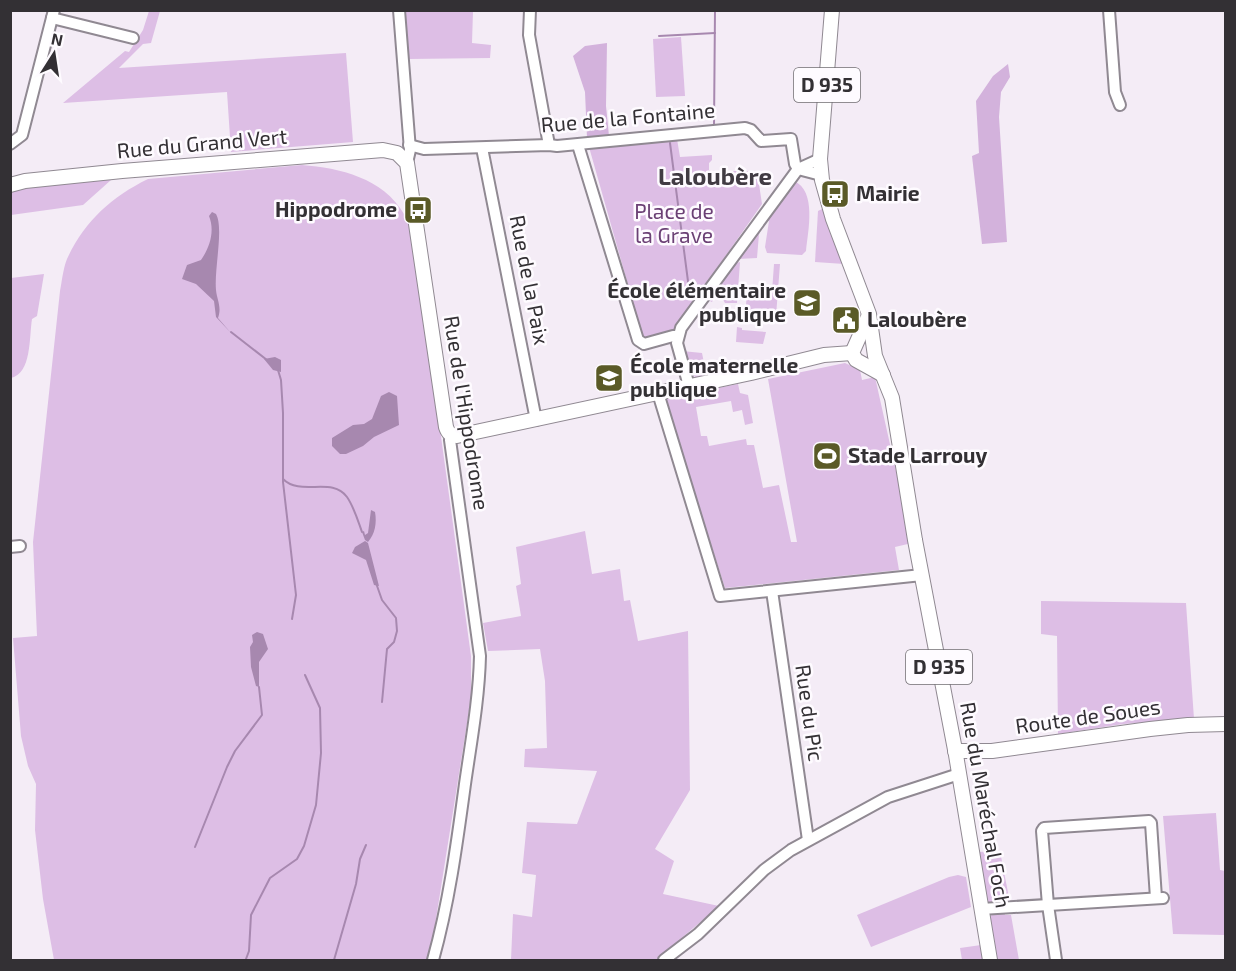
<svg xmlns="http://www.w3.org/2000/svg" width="1236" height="971" font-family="'Exo 2',sans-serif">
	<rect width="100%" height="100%" fill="#f4ecf6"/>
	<g fill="#ddbee5">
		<path d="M149,11H160L151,43L143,44L119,68L346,53L353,142L231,152L227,92L63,103L125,51L129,52L143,30Z"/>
		<path d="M405,11H473L472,43L491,45L490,58L409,59Z"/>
		<path d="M681,37L685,96L656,97L653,39Z"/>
		<path d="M677,139L680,157L712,155V160L709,163V170L713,172L715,179L728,178L729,171H757L762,204L673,331L643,338L589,147Z"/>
		<path d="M302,165C340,168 383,178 404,214C410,223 412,235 415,246L471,656V698L432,944L427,960H54L43,899L35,830L36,784L28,766L21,736L13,638L37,636L33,542L60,291C62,281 63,269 67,259C84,222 111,197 148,179Z"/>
		<path d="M109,177L111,180L83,205L11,215L10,191L61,181Z"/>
		<path d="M794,181C817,191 808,231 806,251L802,255L767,253L765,247L769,221L766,220Z"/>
		<path d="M822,209L828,217L844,264L815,262L818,211Z"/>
		<path d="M757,231L760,234H759L757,258L738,259Z"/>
		<path d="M740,262L737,303H725L721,296H715L712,302L708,300L736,263Z"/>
		<path d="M774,264H780L776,316L764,315V318H758V322L745,321L747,290L772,292Z"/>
		<path d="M44,274L37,316L32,319C29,337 32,373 11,378V278Z"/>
		<path d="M737,327L742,328V330L766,332L763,344L736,342Z"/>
		<path d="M682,351L702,353L707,378C689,382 687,365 682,351Z"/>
		<path d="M845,363L860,370L862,380L875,377L912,543L895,547L899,570L725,588L664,399L738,384L740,393L748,395L753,423L745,425L742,410L733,412L731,401L696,407L701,436H707L709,446L746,439L747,445H754L763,488L779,485L791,542H797L768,379Z"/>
		<path d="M585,531L592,574L620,569L624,601L630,600L638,641L688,631L690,790L655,849L674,861L663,894L719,906L656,960H511L513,914L532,917L536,875L522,873L527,822L577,824L597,771L524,767L525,749L547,748L545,681L540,649L488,651L483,623L521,616L516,586L521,584L516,547Z"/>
		<path d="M1041,601L1186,603L1194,719L1123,724L1058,734L1057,636L1041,634Z"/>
		<path d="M1216,813L1220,870L1225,871V935L1173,934L1163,816Z"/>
		<path d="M1000,851L1010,903L988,904L978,852Z"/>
		<path d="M958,875L966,877L971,907L871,947L857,915L949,877Z"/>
		<path d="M1004,911L1005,915H1011L1019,960H994L989,917L996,912Z"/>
		<path d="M981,945L984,960H962L960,948Z"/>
	</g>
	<g fill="#d3b2dc">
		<path d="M607,43L606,106L609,136L587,138L585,92L573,56L585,46Z"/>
		<path d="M1008,64L1010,77L1001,92L999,117L1007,242L982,244L972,156L979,153L976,101L993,76Z"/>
	</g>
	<g fill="#a788af">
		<path d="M212,212L216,214C224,228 214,269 216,290C217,300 222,307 218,318L231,333L216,317L214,301L196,284L182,279L187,265L201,260C210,247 215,231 209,216Z"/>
		<path d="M275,357L281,360V372L273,370L264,359Z"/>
		<path d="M389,392L397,396L399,425L374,437L363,446L346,454H340L332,446V438L353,425L364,424L372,419L381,396Z"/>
		<path d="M371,510L375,512C377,523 375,534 368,542L365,540L362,532L364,531L365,535L368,533Z"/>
		<path d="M365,541L368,543L379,586L374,585L366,560L352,553L355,547Z"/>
		<path d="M257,632L263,634L268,649L259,662V687L256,686L251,667L250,647L253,642L252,635Z"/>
	</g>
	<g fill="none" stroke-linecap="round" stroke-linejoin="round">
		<g stroke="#a788af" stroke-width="2">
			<path d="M659,36L715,33"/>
			<path d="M714,126L715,10"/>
			<path d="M670,143L689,289"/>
			<path d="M231,332L267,360"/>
			<path d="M278,370L281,380L283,413V482L296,595L292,619"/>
			<path d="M283,479C301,497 332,476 347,497C354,507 358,521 362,532"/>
			<path d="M376,583L382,600L396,618L397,631L394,642L387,649L382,702"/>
			<path d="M195,847L227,767L235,751L262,715L259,687"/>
			<path d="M246,959L249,951L251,915L270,878L297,859L304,846L316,805L321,753L320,708L305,675"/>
			<path d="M334,960L356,884L360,859L366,845"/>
		</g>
		<g stroke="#908992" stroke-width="14">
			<g id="minor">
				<path d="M399,10L410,150L407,163"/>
				<path d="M530,10L529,35L549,145"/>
				<path d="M1109,10L1115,92L1120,105"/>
				<path d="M52,18L133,38"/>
				<path d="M10,144L22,135L54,10"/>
				<path d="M409,145L424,149L549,145L557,146L745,128L751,130L761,141L791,139L795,164L798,169L821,175"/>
				<path d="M578,145L638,340L644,344L673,336H678"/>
				<path d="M482,148L536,420"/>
				<path d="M689,386L677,343L681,328L798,169L820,159"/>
				<path d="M658,393L720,596L922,575"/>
				<path d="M10,547L20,546"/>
				<path d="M772,591L808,840"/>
				<path d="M981,909L1163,898"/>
				<path d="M433,960C449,903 457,843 465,784C471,742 479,699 480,656L450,440L452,435"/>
				<path d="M664,960L698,934L764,870L791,850L888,797L959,774"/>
				<path d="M1056,960L1048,905L1042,831L1044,828L1149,821L1151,823L1156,898"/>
			</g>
		</g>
		<g stroke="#908992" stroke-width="16">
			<g id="major">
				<path d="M832,10L820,159L822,180L833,219L869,314L875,356L892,398L915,540L956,755L990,960"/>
				<path d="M10,185L25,181L122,171L383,150L397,153L407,163L446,427C448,433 450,435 457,436L751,373L824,355L852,353"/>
				<path d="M868,317L852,353L856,360L883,375"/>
				<path d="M955,751H992L1150,729L1188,725L1226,724"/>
			</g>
		</g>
		<use href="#minor" stroke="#fff" stroke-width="10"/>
		<use href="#major" stroke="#fff" stroke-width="14"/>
	</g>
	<defs>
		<g id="bus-square" transform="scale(1.5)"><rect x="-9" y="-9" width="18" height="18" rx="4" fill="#5a5a27" stroke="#fefbff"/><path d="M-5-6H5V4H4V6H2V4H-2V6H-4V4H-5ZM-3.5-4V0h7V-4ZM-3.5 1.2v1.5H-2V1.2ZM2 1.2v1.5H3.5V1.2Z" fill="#fff"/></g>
		<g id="school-square" transform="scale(1.5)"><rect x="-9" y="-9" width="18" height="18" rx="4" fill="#5a5a27" stroke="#fefbff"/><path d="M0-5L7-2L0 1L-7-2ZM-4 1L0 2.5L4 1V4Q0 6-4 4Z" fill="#fff"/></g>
		<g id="civic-square" transform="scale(1.5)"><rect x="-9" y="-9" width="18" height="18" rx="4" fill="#5a5a27" stroke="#fefbff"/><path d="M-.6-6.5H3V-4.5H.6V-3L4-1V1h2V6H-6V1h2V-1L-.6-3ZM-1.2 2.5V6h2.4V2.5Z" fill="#fff"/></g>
		<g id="stadium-square" transform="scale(1.5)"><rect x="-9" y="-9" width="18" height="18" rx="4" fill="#5a5a27" stroke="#fefbff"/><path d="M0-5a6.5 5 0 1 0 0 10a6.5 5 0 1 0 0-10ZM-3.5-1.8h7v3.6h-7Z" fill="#fff"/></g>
	</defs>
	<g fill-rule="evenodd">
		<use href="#bus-square" x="835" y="194"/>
		<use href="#bus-square" x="418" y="210"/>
		<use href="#school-square" x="807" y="303"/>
		<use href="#civic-square" x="846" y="320"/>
		<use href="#school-square" x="609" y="378"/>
		<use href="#stadium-square" x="827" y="456"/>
	</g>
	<g text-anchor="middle" stroke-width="5" stroke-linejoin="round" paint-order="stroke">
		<g fill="#fefbff" stroke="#706d71" stroke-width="1.5">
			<rect x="794" y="68" width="66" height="34" rx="4.5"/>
			<rect x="906" y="650" width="66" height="34" rx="4.5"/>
		</g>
		<g font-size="20" font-weight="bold" fill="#333034">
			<text x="827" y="92">D 935</text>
			<text x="939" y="674">D 935</text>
		</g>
		<g font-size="21" fill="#333034" stroke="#fefbff">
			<text transform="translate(628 118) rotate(-5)" y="7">Rue de la Fontaine</text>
			<text transform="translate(202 144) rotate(-5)" y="7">Rue du Grand Vert</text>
			<text transform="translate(529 280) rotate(79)" y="7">Rue de la Paix</text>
			<text transform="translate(466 413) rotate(81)" y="7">Rue de l'Hippodrome</text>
			<text transform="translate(809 713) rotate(82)" y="7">Rue du Pic</text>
			<text transform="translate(1088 717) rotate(-8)" y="7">Route de Soues</text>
			<text transform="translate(985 805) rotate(80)" y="7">Rue du Maréchal Foch</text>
		</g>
		<g font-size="21" font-weight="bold" fill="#333034" stroke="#fefbff" text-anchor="start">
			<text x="856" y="201">Mairie</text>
			<text x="397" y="217" text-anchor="end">Hippodrome</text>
			<text x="786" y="298" text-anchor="end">École élémentaire<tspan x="786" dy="24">publique</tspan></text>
			<text x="867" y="327">Laloubère</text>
			<text x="630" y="373">École maternelle<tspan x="630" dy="24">publique</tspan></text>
			<text x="848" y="463">Stade Larrouy</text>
		</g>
		<g font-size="21" fill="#6b4075" stroke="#fefbff">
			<text x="674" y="219">Place de<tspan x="674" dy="24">la Grave</tspan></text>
		</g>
		<g font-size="24" font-weight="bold" fill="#413b43" stroke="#fefbff">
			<text x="715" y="185">Laloubère</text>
		</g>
	</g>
	<rect width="1236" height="971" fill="none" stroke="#333034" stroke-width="24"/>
	<g transform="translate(54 54) rotate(12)" stroke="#fefbff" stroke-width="4.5" paint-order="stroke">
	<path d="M0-4.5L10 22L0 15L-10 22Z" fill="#333034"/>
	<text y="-9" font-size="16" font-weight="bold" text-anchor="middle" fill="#333034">N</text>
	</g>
</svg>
